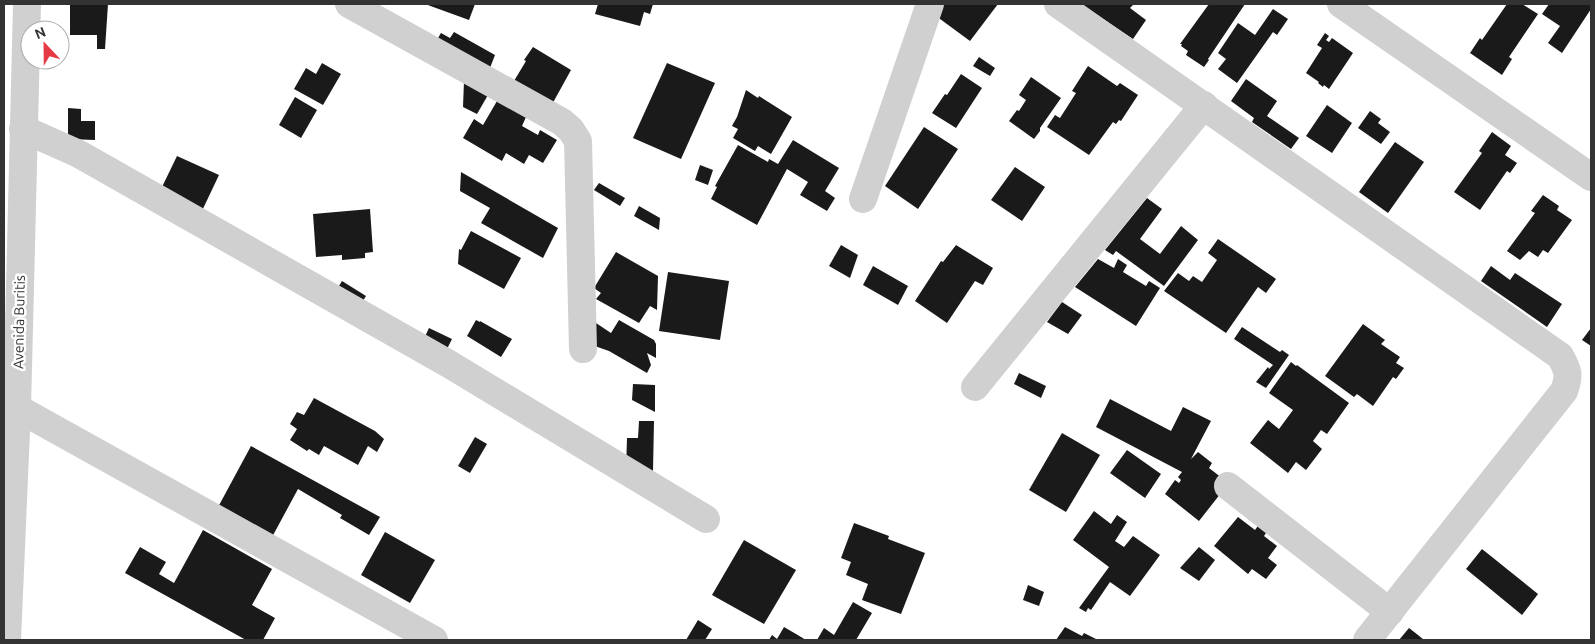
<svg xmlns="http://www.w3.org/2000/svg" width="1595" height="644" font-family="Ubuntu,sans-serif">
	<rect width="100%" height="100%" fill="#fff"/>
	<g fill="#1a1a1a">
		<path d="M70,4H108L105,49H97V35H70Z"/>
		<path d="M425,4H475L469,20Z"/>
		<path d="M598,4H653L650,14L644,12L640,26L595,14Z"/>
		<path d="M942,4H998L970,41L936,16Z"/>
		<path d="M1081,4H1134L1130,8L1146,20L1133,39Z"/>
		<path d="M1209,4H1245L1208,59L1209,60L1204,67L1186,55L1188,51L1181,46L1182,44H1180Z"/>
		<path d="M1507,4H1522L1538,14L1509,57L1512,59L1502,75L1470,53L1480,38L1482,40Z"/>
		<path d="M1549,4H1591V9L1562,53L1548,43L1560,26L1542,14Z"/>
		<path d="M1273,9L1288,19L1277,35L1273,32L1237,83L1218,69L1226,59L1218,53L1238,23L1255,35Z"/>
		<path d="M454,32L495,55L488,73L435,43L441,33L450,38Z"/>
		<path d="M1325,33L1329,36L1326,40L1329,42L1332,38L1353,53L1329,89L1324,85L1323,87L1318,83L1319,82L1306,73L1322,48L1317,45Z"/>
		<path d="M533,47L571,70L550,108L511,86L526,61L524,60Z"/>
		<path d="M979,57L995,68L990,76L973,66Z"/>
		<path d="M322,63L341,74L323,105L294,89L306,68L316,74Z"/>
		<path d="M667,63L715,83L681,159L633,138Z"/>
		<path d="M1088,66L1117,86L1120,83L1138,95L1121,121L1119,120L1116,124L1113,122L1089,155L1047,127L1055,115L1060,118L1076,93L1072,91Z"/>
		<path d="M961,74L982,88L956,128L932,113L945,94L947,95Z"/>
		<path d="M1031,77L1061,98L1040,128V131L1034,139L1009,121L1017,110L1019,111L1026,100L1019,95Z"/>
		<path d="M1246,79L1277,101L1267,116L1299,138L1291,149L1252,122L1254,118L1231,101Z"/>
		<path d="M464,81L488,95L477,114L463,107Z"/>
		<path d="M746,90L758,98L759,96L792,117L771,154L758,146L755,151L733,138L738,129L732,126L733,124L737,117Z"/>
		<path d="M295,97L317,110L301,138L279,125Z"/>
		<path d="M497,101L526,117L522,126L538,135L540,130L557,140L543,163L529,155L524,164L506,153L502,161L463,138L474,119L483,125Z"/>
		<path d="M1327,105L1352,123L1332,153L1306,136Z"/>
		<path d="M68,108L81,109V121H95V140L68,139Z"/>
		<path d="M1370,111L1381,119L1378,123L1390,132L1381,144L1358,128Z"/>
		<path d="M924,127L958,149L918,209L885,186Z"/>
		<path d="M1492,132L1511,146L1505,155L1517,163L1510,173L1507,171L1480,210L1454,192L1482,153L1479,151Z"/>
		<path d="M793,140L839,168L825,191L835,198L827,211L800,195L808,182L787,169L757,225L711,199L717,187L715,186L738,145L768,162L769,159L778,164Z"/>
		<path d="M1395,142L1424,162L1388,213L1359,192Z"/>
		<path d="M177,156L219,175L200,215L162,187Z"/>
		<path d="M700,165L713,170L708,185L695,180Z"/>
		<path d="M1015,167L1045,187L1022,221L991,200Z"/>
		<path d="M461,172L558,228L543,258L481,223L490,208L460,191Z"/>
		<path d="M599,183L625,198L620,206L594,190Z"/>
		<path d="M1543,195L1559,206L1557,210L1572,220L1548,253L1543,250L1538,257L1529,251L1520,260L1507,251L1535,213L1531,211Z"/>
		<path d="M1147,198L1162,209L1140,239L1160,254L1181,226L1198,240L1164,286L1116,251L1113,255L1105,250Z"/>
		<path d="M639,206L660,218L659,230L634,216Z"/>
		<path d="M370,209L373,252L365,253V258L342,260V255L316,257L313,214Z"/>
		<path d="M471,231L521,258L504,289L458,264L459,249L461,250Z"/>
		<path d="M1218,239L1276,279L1266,293L1258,287L1226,333L1164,291L1178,273L1189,281L1193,276L1202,282L1217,260L1208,253Z"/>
		<path d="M841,245L858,255L850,278L829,266Z"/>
		<path d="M956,245L993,268L983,285L975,281L947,323L915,301L941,261L943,262Z"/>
		<path d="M616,252L658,276L657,310L650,306L639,323L596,299L601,293L594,288Z"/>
		<path d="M1098,259L1114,268L1118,259L1127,265L1123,272L1146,286L1149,281L1160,288L1136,326L1075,287Z"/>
		<path d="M873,266L908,286L898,305L863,285Z"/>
		<path d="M1491,266L1510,280L1515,273L1562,304L1547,327L1481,281Z"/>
		<path d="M668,272L729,281L720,340L659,331Z"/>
		<path d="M342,281L366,296L355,314L331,299Z"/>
		<path d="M1062,302L1082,315L1068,334L1047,322Z"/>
		<path d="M476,320L480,322V321L512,339L501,357L467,336Z"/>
		<path d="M619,320L654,340L656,344V358L647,353L651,365L647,373L609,351L589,344L593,321L611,333Z"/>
		<path d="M1363,324L1385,340L1381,344L1400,357L1396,363L1404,368L1396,379L1393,377L1373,406L1357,394L1354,397L1325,376Z"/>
		<path d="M1242,327L1280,352L1282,350L1289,355L1266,388L1256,382L1268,367L1269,369L1273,365L1234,339Z"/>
		<path d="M429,328L452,339L447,349L420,347Z"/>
		<path d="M1591,328V346L1582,340Z"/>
		<path d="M1291,362L1296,366L1297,365L1349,403L1327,434L1321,430L1313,441L1322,449L1306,470L1296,462L1288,473L1250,443L1268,420L1279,429L1293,410L1269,393Z"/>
		<path d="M1019,373L1046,386L1041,398L1014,384Z"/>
		<path d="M633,384L655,385V412L632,400Z"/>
		<path d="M314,398L375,431L384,439L377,452L368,446L358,465L324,446L319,455L309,449L307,451L290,440L297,429L290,424L297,412L304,415Z"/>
		<path d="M1110,399L1171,431L1183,407L1211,421L1191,459L1198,452L1212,463L1209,468L1222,478L1232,479L1199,521L1165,494L1175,480L1179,483L1181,480L1178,477L1182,472L1096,427Z"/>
		<path d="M639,421H654L653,471L626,469L627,438H638Z"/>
		<path d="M1062,433L1100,455L1066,512L1029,490Z"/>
		<path d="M475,437L487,444L470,473L458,466Z"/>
		<path d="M251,446L380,517L369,535L340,518L342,515L298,489L271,539L217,509Z"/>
		<path d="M1127,450L1161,474L1145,498L1110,473Z"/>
		<path d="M1094,511L1111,524L1117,515L1127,522L1115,541L1124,547L1133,536L1160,555L1130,596L1110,582L1091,610L1088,608L1086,612L1079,608L1109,567L1073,540Z"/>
		<path d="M1238,517L1255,530L1260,523L1268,530L1264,536L1277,546L1268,558L1277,565L1266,579L1252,569L1248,574L1214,546Z"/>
		<path d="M854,523L889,536L888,539L925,553L901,614L862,600L868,584L846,575L851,562L841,558Z"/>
		<path d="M203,530L272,569L252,605L275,618L263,640H246L125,573L140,547L166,562L159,574L174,583Z"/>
		<path d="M385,532L435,560L410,603L361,575Z"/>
		<path d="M744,540L796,570L764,624L712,595Z"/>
		<path d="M1199,547L1215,560L1199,581L1180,568Z"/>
		<path d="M1482,549L1538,594L1522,615L1466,569Z"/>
		<path d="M1028,585L1044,592L1039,606L1023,600Z"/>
		<path d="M853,602L872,613L856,640H817L824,628L834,635Z"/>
		<path d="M698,620L712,629L705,640H686Z"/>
		<path d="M784,627L796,634L806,640H769L772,635L777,639Z"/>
		<path d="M1065,627L1082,636L1084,633L1098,640H1056Z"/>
		<path d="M1409,628L1418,635L1424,640H1399Z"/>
	</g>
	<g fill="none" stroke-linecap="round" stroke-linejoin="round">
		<g stroke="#d0d0d0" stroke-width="28">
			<path d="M349,4L562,122L571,130L578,141L583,349"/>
			<path d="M1058,4L1560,356C1568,370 1570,375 1564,391L1367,640"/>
			<path d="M1341,4L1591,177"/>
			<path d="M23,129L79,154L449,364L706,519"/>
			<path d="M863,199L930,4"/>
			<path d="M975,387L1204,105"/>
			<path d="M17,408L434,640"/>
			<path d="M1228,486L1390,612"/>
			<path d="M7,640L17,408L27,4"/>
		</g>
	</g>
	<g text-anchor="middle" stroke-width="5" stroke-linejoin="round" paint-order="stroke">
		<g font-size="14" fill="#333" stroke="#fff">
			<text transform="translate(19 322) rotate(-89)" y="5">Avenida Buritis</text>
		</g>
	</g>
	<rect width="1595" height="644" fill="none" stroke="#333333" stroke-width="10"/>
	<g transform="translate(45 45) rotate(338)"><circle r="24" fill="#ffffff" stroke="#adadad"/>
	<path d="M0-4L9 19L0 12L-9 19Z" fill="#e63946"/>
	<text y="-8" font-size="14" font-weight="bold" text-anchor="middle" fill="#333333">N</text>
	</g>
</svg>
